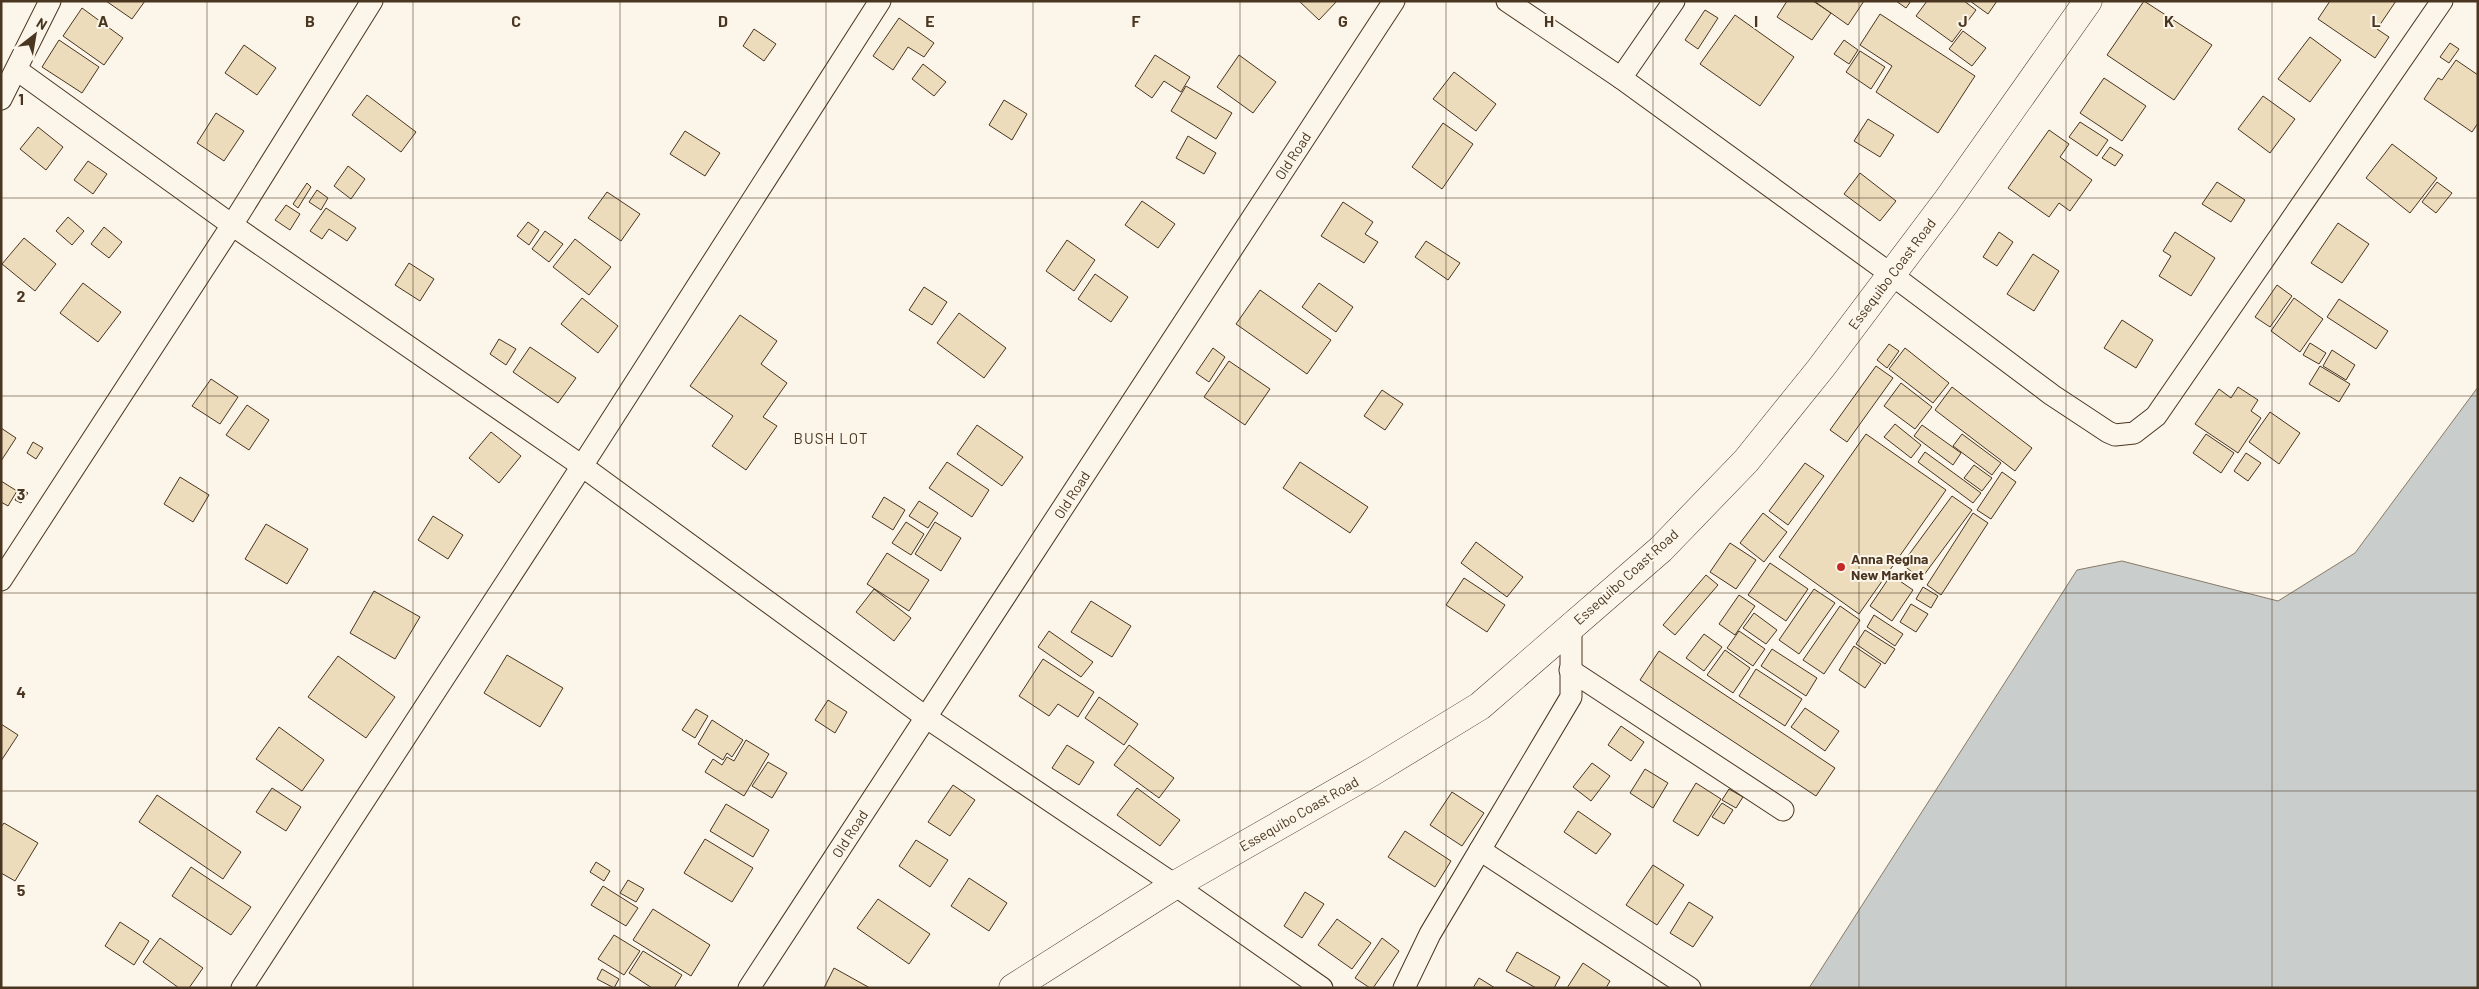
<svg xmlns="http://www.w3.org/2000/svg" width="2479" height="989" font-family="Barlow,sans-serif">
	<rect width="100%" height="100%" fill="#fbf6e9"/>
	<path fill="#c9cecd" stroke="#887966" d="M2478,387V988H1809L2077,570L2122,561L2278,601L2355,553Z"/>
	<g fill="#ecdcbc" stroke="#4a3520">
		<path d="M106,1H145L132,19Z"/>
		<path d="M1299,1H1337L1319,20Z"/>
		<path d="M1787,1H1813L1831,13L1812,40L1777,17Z"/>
		<path d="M1814,1H1864L1848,25Z"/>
		<path d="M1896,1H1911L1906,8Z"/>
		<path d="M1927,1H1964L1976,10L1952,42L1916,16Z"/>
		<path d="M1970,1H1997L1988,14Z"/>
		<path d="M2144,1L2212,45L2174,100L2107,55Z"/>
		<path d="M2330,1H2396L2377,29L2389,37L2375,58L2318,19Z"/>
		<path d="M82,8L123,38L104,65L63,36Z"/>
		<path d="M1705,10L1718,18L1698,49L1685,40Z"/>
		<path d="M1880,14L1975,76L1938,133L1876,92L1892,66L1860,45Z"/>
		<path d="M1735,15L1794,57L1760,106L1700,64Z"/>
		<path d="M899,18L934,43L924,57L908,47L893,70L873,56Z"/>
		<path d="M754,29L776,44L764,61L743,46Z"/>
		<path d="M1963,31L1986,48L1972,66L1949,49Z"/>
		<path d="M2310,37L2341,60L2310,102L2278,79Z"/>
		<path d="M59,40L99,67L82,93L42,67Z"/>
		<path d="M1844,40L1858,50L1849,64L1834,54Z"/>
		<path d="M2450,43L2459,49L2449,63L2440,57Z"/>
		<path d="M244,45L276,68L257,95L225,73Z"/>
		<path d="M1860,51L1885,67L1871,89L1846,72Z"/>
		<path d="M1155,55L1190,77L1181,92L1164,81L1152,98L1135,86Z"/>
		<path d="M1239,55L1276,82L1253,113L1217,87Z"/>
		<path d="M2456,60L2478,75V123L2472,132L2424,99L2438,78L2442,80Z"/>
		<path d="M923,64L946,82L934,96L912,79Z"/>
		<path d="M1454,72L1496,104L1476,131L1433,99Z"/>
		<path d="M2104,78L2146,106L2122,141L2080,113Z"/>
		<path d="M1186,86L1232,113L1216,139L1171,111Z"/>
		<path d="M367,95L416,132L401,152L352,115Z"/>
		<path d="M2263,96L2295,119L2270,153L2238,129Z"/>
		<path d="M1004,100L1027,114L1012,140L989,125Z"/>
		<path d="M216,113L244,131L224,161L197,143Z"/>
		<path d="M1868,119L1894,135L1880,157L1854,141Z"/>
		<path d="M2080,122L2108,140L2097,156L2069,137Z"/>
		<path d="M1443,123L1473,144L1442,189L1412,167Z"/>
		<path d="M38,127L63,147L46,170L20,149Z"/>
		<path d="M2049,130L2069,144L2060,157L2092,180L2070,211L2059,203L2049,217L2008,188Z"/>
		<path d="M685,131L720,153L705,176L670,154Z"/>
		<path d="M1188,136L1216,153L1204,174L1176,158Z"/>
		<path d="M2392,144L2437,178L2410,213L2366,178Z"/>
		<path d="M2110,147L2123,155L2115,166L2102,158Z"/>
		<path d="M88,161L107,174L93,194L74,180Z"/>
		<path d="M348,166L365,179L351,199L334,186Z"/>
		<path d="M1860,173L1896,201L1880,221L1844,194Z"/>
		<path d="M2217,182L2245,200L2231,222L2202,204Z"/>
		<path d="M2437,182L2452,193L2436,213L2422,202Z"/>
		<path d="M307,183L311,187L298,208L293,204Z"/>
		<path d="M317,190L328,198L321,210L309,202Z"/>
		<path d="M607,192L640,214L621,241L588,218Z"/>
		<path d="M1142,201L1175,224L1158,248L1125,225Z"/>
		<path d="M1343,202L1373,222L1365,234L1378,242L1364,263L1321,236Z"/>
		<path d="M286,205L300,214L290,230L275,220Z"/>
		<path d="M326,208L356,228L347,241L329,229L322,239L310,231Z"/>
		<path d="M68,217L84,231L72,245L56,231Z"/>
		<path d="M528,222L539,230L529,245L517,236Z"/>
		<path d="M2338,223L2369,244L2342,283L2311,263Z"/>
		<path d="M104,227L122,242L109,258L91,244Z"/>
		<path d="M545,231L563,244L549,262L532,249Z"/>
		<path d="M1999,232L2013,242L1997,266L1983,257Z"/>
		<path d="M2175,232L2215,258L2191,296L2159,276L2171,256L2163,251Z"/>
		<path d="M24,238L56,264L35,291L2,264Z"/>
		<path d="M575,239L611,267L589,295L553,267Z"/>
		<path d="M1067,240L1095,260L1074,291L1046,271Z"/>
		<path d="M1426,241L1460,263L1448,280L1415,257Z"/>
		<path d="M2033,254L2059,271L2034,311L2007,294Z"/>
		<path d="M409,263L434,279L420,301L395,285Z"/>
		<path d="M1095,274L1128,297L1111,322L1078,299Z"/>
		<path d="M83,283L121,312L98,342L60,313Z"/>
		<path d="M1319,283L1353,307L1336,332L1302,307Z"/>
		<path d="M2277,285L2292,296L2270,327L2255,317Z"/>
		<path d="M924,287L947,302L932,325L909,310Z"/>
		<path d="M1260,290L1331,340L1307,374L1236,324Z"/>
		<path d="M582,298L618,326L598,353L561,324Z"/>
		<path d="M2294,298L2323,319L2300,352L2271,331Z"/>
		<path d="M2339,299L2388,331L2376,349L2327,317Z"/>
		<path d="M959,313L1006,348L984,378L937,343Z"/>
		<path d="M740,315L777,341L761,364L787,383L763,417L777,426L746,470L712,446L733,416L690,386Z"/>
		<path d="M2122,320L2153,340L2136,368L2104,348Z"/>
		<path d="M499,339L516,349L506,365L490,354Z"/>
		<path d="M2310,343L2326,353L2319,364L2303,355Z"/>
		<path d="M1889,344L1899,351L1887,368L1877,360Z"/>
		<path d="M530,347L576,378L558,403L513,372Z"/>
		<path d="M1213,348L1225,357L1209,382L1196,373Z"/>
		<path d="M1905,348L1949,383L1933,403L1889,369Z"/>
		<path d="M2332,350L2355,365L2346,380L2323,366Z"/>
		<path d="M1229,361L1270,389L1245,425L1204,397Z"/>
		<path d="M1876,366L1893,378L1847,442L1830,430Z"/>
		<path d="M2320,366L2350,384L2339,402L2309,384Z"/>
		<path d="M211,379L238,397L220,424L192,406Z"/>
		<path d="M1901,383L1932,407L1915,429L1884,406Z"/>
		<path d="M1952,387L2032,448L2015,471L1935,410Z"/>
		<path d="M2238,387L2258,400L2251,411L2261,418L2238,453L2195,424L2219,389L2231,398Z"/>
		<path d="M1382,390L1403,404L1385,430L1364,416Z"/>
		<path d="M247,405L269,420L249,450L226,435Z"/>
		<path d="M2270,412L2300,433L2279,464L2249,442Z"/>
		<path d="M1895,424L1921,445L1911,458L1884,437Z"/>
		<path d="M977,425L1023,457L1002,486L957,454Z"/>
		<path d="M1922,425L1961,453L1953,465L1914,436Z"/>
		<path d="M1,428L16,438L1,461Z"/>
		<path d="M491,432L521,456L499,483L469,458Z"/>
		<path d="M1866,434L1946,490L1859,614L1779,557Z"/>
		<path d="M1962,434L2001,463L1992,475L1953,446Z"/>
		<path d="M2206,434L2234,453L2221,473L2193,453Z"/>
		<path d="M33,442L43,448L36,459L27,453Z"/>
		<path d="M1925,452L1981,493L1973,503L1918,462Z"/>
		<path d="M2246,453L2261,463L2248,481L2234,471Z"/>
		<path d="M947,462L989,490L972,517L929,488Z"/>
		<path d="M1300,462L1368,507L1350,533L1283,488Z"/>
		<path d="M1805,463L1824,476L1788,525L1769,511Z"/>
		<path d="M1974,465L1992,478L1982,491L1964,478Z"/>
		<path d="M2002,472L2016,482L1991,519L1977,510Z"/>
		<path d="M180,477L209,495L193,522L164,504Z"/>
		<path d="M1,481L17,491L8,506L1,502Z"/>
		<path d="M22,489L28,493L21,503L15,500Z"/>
		<path d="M1952,496L1972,510L1921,579L1902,564Z"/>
		<path d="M884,497L905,510L893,530L872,517Z"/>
		<path d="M919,501L938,513L928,528L909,516Z"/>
		<path d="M1763,513L1787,532L1764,562L1740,543Z"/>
		<path d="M1973,513L1988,523L1941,595L1927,585Z"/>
		<path d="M433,516L463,535L448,559L418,540Z"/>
		<path d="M906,522L924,534L911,555L892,543Z"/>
		<path d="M935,522L961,538L941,571L915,554Z"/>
		<path d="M266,524L308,549L287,584L245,559Z"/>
		<path d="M1476,542L1523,577L1507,597L1461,563Z"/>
		<path d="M1730,543L1756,560L1736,589L1710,572Z"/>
		<path d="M887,553L929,580L909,611L867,584Z"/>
		<path d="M1770,563L1808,589L1786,621L1748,595Z"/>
		<path d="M1706,575L1718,585L1675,635L1663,625Z"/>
		<path d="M1891,575L1913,590L1892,621L1870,606Z"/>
		<path d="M1464,578L1505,605L1487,632L1446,605Z"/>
		<path d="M1923,587L1938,596L1931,608L1916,599Z"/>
		<path d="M874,589L911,618L894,641L856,612Z"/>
		<path d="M1814,589L1835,603L1799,654L1779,640Z"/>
		<path d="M374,591L420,617L395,659L350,633Z"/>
		<path d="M1739,595L1755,606L1735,635L1719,624Z"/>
		<path d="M1091,601L1131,626L1112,657L1071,632Z"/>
		<path d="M1911,604L1928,614L1916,632L1900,622Z"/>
		<path d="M1840,606L1860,620L1824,674L1803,660Z"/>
		<path d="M1754,613L1777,630L1766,644L1743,628Z"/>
		<path d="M1874,615L1903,634L1895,646L1867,627Z"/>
		<path d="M1865,630L1895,649L1885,664L1856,644Z"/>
		<path d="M1049,631L1093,662L1081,677L1038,647Z"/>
		<path d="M1739,631L1765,649L1753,666L1727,648Z"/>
		<path d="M1704,634L1722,647L1704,671L1686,658Z"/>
		<path d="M1854,646L1881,664L1865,688L1839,670Z"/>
		<path d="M1772,649L1817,678L1806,696L1761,666Z"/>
		<path d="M1725,650L1750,668L1733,693L1707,675Z"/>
		<path d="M1659,651L1835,768L1816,796L1640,680Z"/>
		<path d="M507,655L563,688L540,727L484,693Z"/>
		<path d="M338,656L395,697L366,738L308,697Z"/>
		<path d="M1043,659L1094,692L1078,717L1058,704L1049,716L1019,696Z"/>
		<path d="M1756,669L1802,699L1785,726L1739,696Z"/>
		<path d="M1099,697L1138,724L1124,745L1085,718Z"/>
		<path d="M828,700L847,712L835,733L815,720Z"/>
		<path d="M1805,708L1839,731L1825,751L1791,727Z"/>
		<path d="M696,709L708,716L695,738L682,730Z"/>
		<path d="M712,720L743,740L732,757L727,753L723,760L698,744Z"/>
		<path d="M1,724L18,735L1,761Z"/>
		<path d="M1621,726L1644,742L1631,761L1608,745Z"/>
		<path d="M279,727L324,760L302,791L256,759Z"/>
		<path d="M746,740L769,754L744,796L705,772L713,759L722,765L727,757L734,761Z"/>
		<path d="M1067,745L1094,762L1079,785L1052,768Z"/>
		<path d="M1129,745L1174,778L1159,798L1114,765Z"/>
		<path d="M768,762L787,773L772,798L752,786Z"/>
		<path d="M1592,763L1610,776L1591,801L1573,787Z"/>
		<path d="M1645,769L1668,783L1653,808L1630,793Z"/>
		<path d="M1696,783L1721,799L1698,836L1673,821Z"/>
		<path d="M953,785L975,800L950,836L928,822Z"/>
		<path d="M272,788L301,807L286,831L256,812Z"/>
		<path d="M1137,788L1180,820L1160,846L1117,815Z"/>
		<path d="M1729,789L1743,797L1736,808L1722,800Z"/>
		<path d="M1452,792L1484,813L1462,846L1430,825Z"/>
		<path d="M157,795L241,852L223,879L139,822Z"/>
		<path d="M1722,803L1733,810L1724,824L1712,817Z"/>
		<path d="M726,804L769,830L753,857L710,831Z"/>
		<path d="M1578,811L1611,834L1596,854L1564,832Z"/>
		<path d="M4,823L38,843L15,881L1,873V827Z"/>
		<path d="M1405,831L1451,861L1435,887L1388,857Z"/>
		<path d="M705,839L753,868L732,902L684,873Z"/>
		<path d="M916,840L948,860L930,887L899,866Z"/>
		<path d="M596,862L610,871L604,881L590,872Z"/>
		<path d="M1653,865L1684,885L1657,925L1626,905Z"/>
		<path d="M191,867L251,907L231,935L172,896Z"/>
		<path d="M969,878L1007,903L989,931L951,906Z"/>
		<path d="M628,880L644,889L636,902L620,893Z"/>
		<path d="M603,886L638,908L626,926L591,905Z"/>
		<path d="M1305,892L1324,904L1302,938L1284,926Z"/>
		<path d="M878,899L930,934L909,964L857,928Z"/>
		<path d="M1689,902L1713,917L1693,947L1670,933Z"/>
		<path d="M653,909L710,945L691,976L633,940Z"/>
		<path d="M1337,919L1371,943L1352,969L1318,945Z"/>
		<path d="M120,922L149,941L134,965L105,946Z"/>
		<path d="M614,935L640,951L624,975L598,959Z"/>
		<path d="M160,938L203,968L189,988H179L143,962Z"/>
		<path d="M1382,938L1399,951L1373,988H1370L1355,978Z"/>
		<path d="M643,951L682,975L674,988H652L629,973Z"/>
		<path d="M1517,952L1560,977L1554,988H1536L1506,971Z"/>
		<path d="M1583,963L1610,981L1606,988H1567Z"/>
		<path d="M834,968L870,988H824Z"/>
		<path d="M602,969L619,979L614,988L597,979Z"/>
		<path d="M1479,978L1495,988H1473Z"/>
	</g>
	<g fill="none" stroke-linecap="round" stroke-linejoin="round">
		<g stroke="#4a3520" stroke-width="23">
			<g id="minor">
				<path d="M1507,1L1621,78L1892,275L2052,395L2108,432L2115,435L2134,433L2156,416L2442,1"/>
				<path d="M17,70L232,225L582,466L927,718L1175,885L1322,988"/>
				<path d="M1621,78L1674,1"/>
				<path d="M1,99L50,1"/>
				<path d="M1,580L232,225L372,1"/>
				<path d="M1570,670L1783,810"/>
				<path d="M1480,850L1690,988"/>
				<path d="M242,988L582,466L880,1"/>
				<path d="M749,988L1394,1"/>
				<path d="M1404,988L1430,934L1571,697V628"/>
			</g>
		</g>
		<g stroke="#4a3520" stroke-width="29">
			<path id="primary" d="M1013,988L1175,885L1372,772L1480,706L1661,549L1746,461L1821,368L1946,202L2088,1"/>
		</g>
		<use href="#minor" stroke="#fbf6e9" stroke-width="21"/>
		<use href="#primary" stroke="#fbf6e9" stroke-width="28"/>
	</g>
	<path fill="none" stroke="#4a3520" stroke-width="1" stroke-opacity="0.55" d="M207,1V988M413,1V988M620,1V988M826,1V988M1033,1V988M1240,1V988M1446,1V988M1653,1V988M1859,1V988M2066,1V988M2272,1V988M1,198H2478M1,396H2478M1,593H2478M1,791H2478"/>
	<circle fill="#c62828" stroke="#fbf6e9" stroke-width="2" cx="1841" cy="567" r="5"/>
	<g text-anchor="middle" stroke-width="4" stroke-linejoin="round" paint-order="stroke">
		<g font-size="14" fill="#4a3520" stroke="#fbf6e9">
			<text transform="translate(1293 156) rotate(-57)" y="5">Old Road</text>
			<text transform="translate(1892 274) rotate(-53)" y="5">Essequibo Coast Road</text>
			<text transform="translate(1072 495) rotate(-57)" y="5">Old Road</text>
			<text transform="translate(1626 577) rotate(-42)" y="5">Essequibo Coast Road</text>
			<text transform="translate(1299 814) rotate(-30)" y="5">Essequibo Coast Road</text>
			<text transform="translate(850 834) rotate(-57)" y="5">Old Road</text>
		</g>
		<g font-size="14" font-weight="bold" fill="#4a3520" stroke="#fbf6e9" text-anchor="start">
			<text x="1851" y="564">Anna Regina<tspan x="1851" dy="16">New Market</tspan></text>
		</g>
		<g font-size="15" letter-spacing="1" fill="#4a3520" stroke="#fbf6e9">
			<text x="831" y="444">BUSH LOT</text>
		</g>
	</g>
	<g font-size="16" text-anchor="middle" font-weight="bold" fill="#4a3520" stroke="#fbf6e9" stroke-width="4" stroke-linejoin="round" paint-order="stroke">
		<text x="103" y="27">A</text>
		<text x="310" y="27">B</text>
		<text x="516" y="27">C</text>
		<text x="723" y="27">D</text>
		<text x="930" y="27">E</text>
		<text x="1136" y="27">F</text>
		<text x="1343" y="27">G</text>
		<text x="1549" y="27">H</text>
		<text x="1756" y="27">I</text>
		<text x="1963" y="27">J</text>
		<text x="2169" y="27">K</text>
		<text x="2376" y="27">L</text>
		<text x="21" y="105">1</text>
		<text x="21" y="302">2</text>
		<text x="21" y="500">3</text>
		<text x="21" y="698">4</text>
		<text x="21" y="896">5</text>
	</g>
	<rect width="2479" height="989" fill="none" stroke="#4a3520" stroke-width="5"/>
	<g transform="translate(35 35) rotate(31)" stroke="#fbf6e9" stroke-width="4" paint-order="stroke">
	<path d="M0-4L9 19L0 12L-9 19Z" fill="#4a3520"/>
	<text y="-8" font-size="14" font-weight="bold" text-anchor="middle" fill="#4a3520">N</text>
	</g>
</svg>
